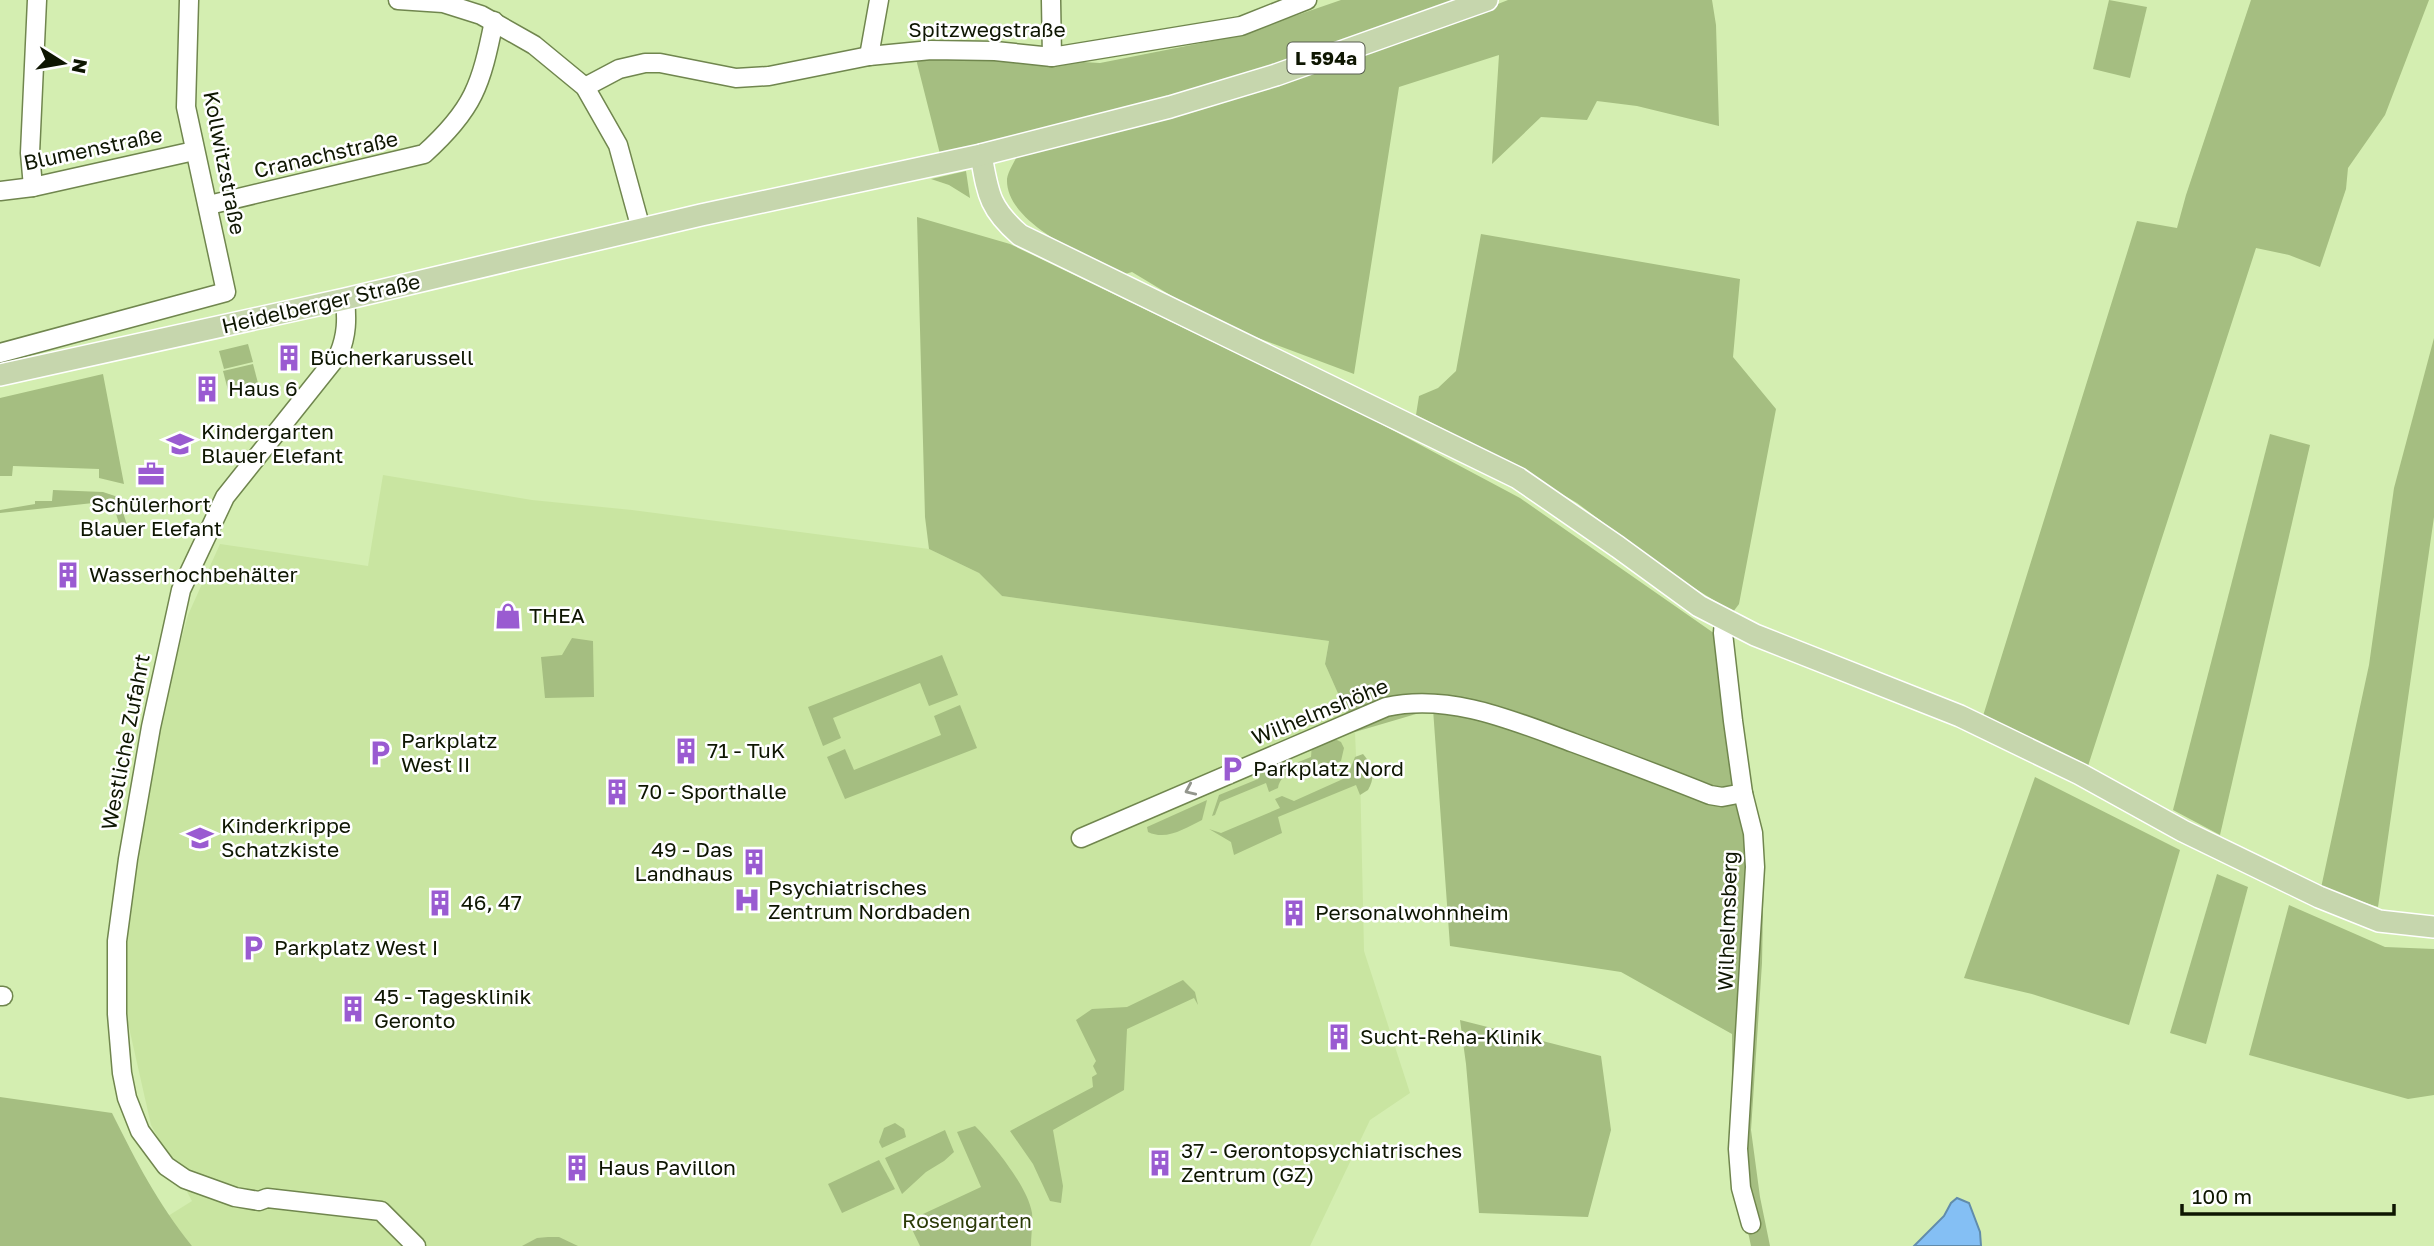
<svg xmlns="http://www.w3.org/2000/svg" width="2434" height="1246" font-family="'Golos Text',sans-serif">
	<rect width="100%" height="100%" fill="#d4eeb1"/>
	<path fill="#c9e5a1" d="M383,475L532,500L632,510L929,549L979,573L1002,596L1329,641L1325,664L1355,732L1356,756L1360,771L1364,951L1410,1093L1370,1120L1310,1246H192L168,1216L192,1201L151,1125L128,1023L122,1014L134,849L155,735L188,615L220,544L368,566Z"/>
	<g fill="#a5be81">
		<path d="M1341,0H1455L1287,63L1168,99L940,154L916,59L982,56L1100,63L1237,36Z"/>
		<path d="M1508,0H1712L1716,25L1719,126L1637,106L1597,101L1587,120L1541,117L1492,164L1499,55L1399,87L1354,374L1215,322L1132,272L1122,275C1089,257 1005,224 1007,179C1008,171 1015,161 1018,154L1460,19Z"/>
		<path d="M2109,0L2147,7L2130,78L2093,69Z"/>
		<path d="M2251,0H2429L2385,115L2348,168L2346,189L2320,267L2289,255L2256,248L2088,766L1983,716L2137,221L2177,228L2186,195Z"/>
		<path d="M966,171L970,198L949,185L931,179Z"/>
		<path d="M917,217L1010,244L1368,417L1520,498L1718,636L1737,703L1764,860L1762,963L1751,1130L1760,1197L1770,1246H1751L1742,1204L1732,1184V1034L1621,972L1450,946L1433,709L1355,732L1325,664L1329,641L1002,596L979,573L929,549L925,517Z"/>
		<path d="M1481,234L1740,279L1733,357L1776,409L1739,604L1733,612L1676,577L1577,503L1491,453L1416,415L1419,396L1438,388L1456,371Z"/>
		<path d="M2434,338V517L2378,907L2321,888L2369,665L2394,488Z"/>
		<path d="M248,344L253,362L224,369L219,351Z"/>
		<path d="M253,364L259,387L229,394L223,371Z"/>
		<path d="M103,374L124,484L99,478V469L13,466L12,476H0V398Z"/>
		<path d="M2270,434L2310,445L2220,835L2173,810Z"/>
		<path d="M53,490L103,492L118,497L131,537L122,533L112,501L0,513V510L35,504V501H52Z"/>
		<path d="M572,638L593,641L594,697L545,698L541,657L562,655Z"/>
		<path d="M942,655L958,695L929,706L920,683L833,718L841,738L823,746L808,707Z"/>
		<path d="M960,705L977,748L845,799L827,757L845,749L854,770L941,735L934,716Z"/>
		<path d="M1333,738L1341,742L1344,748L1341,761L1321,771L1317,761C1302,767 1281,771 1278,788L1269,792L1266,783L1220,802L1215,815L1212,816L1219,795L1258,779L1262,766L1272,762L1276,771L1311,757L1312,744Z"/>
		<path d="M1363,754C1373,766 1376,776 1368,790L1360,795L1356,785L1278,817L1282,833L1234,855L1231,842L1209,829L1221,833L1280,808L1275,799L1282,796L1294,801L1343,779L1349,772L1355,757Z"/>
		<path d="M2035,777L2180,850L2129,1025L2032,994L1964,978Z"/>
		<path d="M1207,800L1202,820C1185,828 1167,841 1148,832L1147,827Z"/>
		<path d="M2217,874L2248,887L2206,1044L2170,1033Z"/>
		<path d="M2289,905L2385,947L2434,949V1095L2408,1099L2249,1055Z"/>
		<path d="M1183,980L1195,992L1198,1005L1194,998L1127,1029L1124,1090L1053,1130L1063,1186L1061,1203L1050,1201L1033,1164L1010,1131L1093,1087L1092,1077L1097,1074L1093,1066L1096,1061L1076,1020L1092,1009L1127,1007Z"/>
		<path d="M1460,1020L1601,1056L1611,1130L1588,1217L1479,1213L1466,1064Z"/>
		<path d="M0,1097L112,1113C137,1163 157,1202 192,1246H0Z"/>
		<path d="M895,1123L904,1129L906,1137L882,1148L879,1142L884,1128Z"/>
		<path d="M975,1126C993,1144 1028,1187 1032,1213C1033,1223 1031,1235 1031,1246H920L908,1221L981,1187L957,1132Z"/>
		<path d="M945,1130L954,1152L944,1161L926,1172L902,1194L885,1158Z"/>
		<path d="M879,1160L895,1189L842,1213L828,1184Z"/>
		<path d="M548,1237H559L578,1246H522L537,1238Z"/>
	</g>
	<path fill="#84bff4" stroke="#618cab" stroke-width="2" d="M1957,1198L1969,1203L1980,1232L1981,1246H1914L1944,1216L1951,1203Z"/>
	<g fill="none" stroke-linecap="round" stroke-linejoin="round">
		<g stroke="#70864e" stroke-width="21">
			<g id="minor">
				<path d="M398,0L443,3L481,15L534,45L585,87L618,145L641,229"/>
				<path d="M1051,0L1052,57"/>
				<path d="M869,56L879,0"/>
				<path d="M585,87L619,69L645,63H660L736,78L769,76L869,56L931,50L995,51L1052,57L1241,26L1307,0"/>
				<path d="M33,187L30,153L37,0"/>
				<path d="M0,191L33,187L194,151"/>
				<path d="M209,205L424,154C474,109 481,85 494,21"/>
				<path d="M345,299C347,319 347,335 339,354L225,497L181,590L151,727L128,859L117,941V1014L122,1073L127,1098L140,1131L166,1166L185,1179L235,1197L259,1201L267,1198L381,1211L416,1246"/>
				<path d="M0,353L226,292L186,107L189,0"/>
				<path d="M1724,621L1723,633L1733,721L1743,793L1753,833L1755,867L1738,1149L1741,1188L1751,1224"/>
				<path d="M1081,838L1386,707C1451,693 1514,721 1574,743C1620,760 1665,777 1710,795L1722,797L1743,793"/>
				<path d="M0,996H3"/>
			</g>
		</g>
		<g stroke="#fff" stroke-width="24">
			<g id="major">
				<path d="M981,155C988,194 989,208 1020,235L1518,478L1618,547L1699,606L1755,635L1960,716L2080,774L2183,831L2319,897L2379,921L2434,927"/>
				<path d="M0,375L345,299L701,215L981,155L1170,107L1276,75L1487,0"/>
			</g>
		</g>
		<use href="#minor" stroke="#fff" stroke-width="18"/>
		<use href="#major" stroke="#c6d6ad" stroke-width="21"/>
	</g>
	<defs><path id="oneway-chevron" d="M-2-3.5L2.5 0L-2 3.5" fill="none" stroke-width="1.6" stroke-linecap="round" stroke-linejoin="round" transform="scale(1.75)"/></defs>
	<use stroke="#93968d" href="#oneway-chevron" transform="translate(1190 790) rotate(156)"/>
	<defs>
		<g id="building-bare" transform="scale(2.1)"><path d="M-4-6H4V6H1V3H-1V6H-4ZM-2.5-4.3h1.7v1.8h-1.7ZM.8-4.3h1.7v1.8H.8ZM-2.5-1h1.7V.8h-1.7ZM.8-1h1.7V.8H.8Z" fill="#9a5bd1" stroke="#fff" stroke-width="2.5" paint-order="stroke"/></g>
		<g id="school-bare" transform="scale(2.1)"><path d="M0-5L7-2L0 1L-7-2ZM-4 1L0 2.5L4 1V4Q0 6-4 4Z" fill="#9a5bd1" stroke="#fff" stroke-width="2.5" paint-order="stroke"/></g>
		<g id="office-bare" transform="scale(2.1)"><path d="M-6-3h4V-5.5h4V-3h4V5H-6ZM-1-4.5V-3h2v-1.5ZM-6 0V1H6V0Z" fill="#9a5bd1" stroke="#fff" stroke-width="2.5" paint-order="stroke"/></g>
		<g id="shop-bare" transform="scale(2.1)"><path d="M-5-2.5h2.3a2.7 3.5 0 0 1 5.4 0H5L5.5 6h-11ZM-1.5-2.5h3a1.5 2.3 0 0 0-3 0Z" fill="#9a5bd1" stroke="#fff" stroke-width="2.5" paint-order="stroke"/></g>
		<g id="parking-bare" transform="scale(2.1)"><path d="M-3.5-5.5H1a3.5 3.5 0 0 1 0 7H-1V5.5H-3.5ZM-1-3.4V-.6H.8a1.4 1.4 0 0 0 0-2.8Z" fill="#9a5bd1" stroke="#fff" stroke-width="2.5" paint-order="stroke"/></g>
		<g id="hospital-bare" transform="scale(2.1)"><path d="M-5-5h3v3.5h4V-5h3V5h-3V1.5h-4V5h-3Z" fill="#9a5bd1" stroke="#fff" stroke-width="2.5" paint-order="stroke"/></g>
	</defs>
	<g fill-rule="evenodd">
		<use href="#building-bare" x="289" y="358"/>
		<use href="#building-bare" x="207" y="389"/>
		<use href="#school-bare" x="180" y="444"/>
		<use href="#office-bare" x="151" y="474"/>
		<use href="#building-bare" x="68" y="575"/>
		<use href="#shop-bare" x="508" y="616"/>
		<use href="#building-bare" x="686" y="751"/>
		<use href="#parking-bare" x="380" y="753"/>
		<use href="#parking-bare" x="1232" y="769"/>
		<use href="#building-bare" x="617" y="792"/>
		<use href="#school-bare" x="200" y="838"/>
		<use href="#building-bare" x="754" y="862"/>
		<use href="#hospital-bare" x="747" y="900"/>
		<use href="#building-bare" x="440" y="903"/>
		<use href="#building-bare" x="1294" y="913"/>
		<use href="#parking-bare" x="253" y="948"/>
		<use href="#building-bare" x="353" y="1009"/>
		<use href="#building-bare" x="1339" y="1037"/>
		<use href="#building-bare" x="1160" y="1163"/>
		<use href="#building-bare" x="577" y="1168"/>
	</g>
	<g text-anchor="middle" stroke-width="5" stroke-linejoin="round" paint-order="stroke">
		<rect fill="#fff" stroke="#565c4e" stroke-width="2" x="1287.5" y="42.5" width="77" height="31" rx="5"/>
		<g font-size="19" font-weight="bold" fill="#0e1602">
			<text x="1326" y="65">L 594a</text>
		</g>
		<g font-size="21" fill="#0e1602" stroke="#fff">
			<text x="987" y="37">Spitzwegstraße</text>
			<text transform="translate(93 149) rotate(-12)" y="7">Blumenstraße</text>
			<text transform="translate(326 155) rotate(-13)" y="7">Cranachstraße</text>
			<text transform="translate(224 163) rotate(79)" y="7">Kollwitzstraße</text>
			<text transform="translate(321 304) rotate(-13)" y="7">Heidelberger Straße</text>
			<text transform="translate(1320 712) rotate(-22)" y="7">Wilhelmshöhe</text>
			<text transform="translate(126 742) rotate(-79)" y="7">Westliche Zufahrt</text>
			<text transform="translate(1728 921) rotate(-88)" y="7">Wilhelmsberg</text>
		</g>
		<g font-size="21" fill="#0e1602" stroke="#fff" text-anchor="start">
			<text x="310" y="365">Bücherkarussell</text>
			<text x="228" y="396">Haus 6</text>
			<text x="201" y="439">Kindergarten<tspan x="201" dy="24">Blauer Elefant</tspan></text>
			<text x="151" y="512" text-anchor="middle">Schülerhort<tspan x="151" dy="24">Blauer Elefant</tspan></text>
			<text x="89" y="582">Wasserhochbehälter</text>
			<text x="529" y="623">THEA</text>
			<text x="401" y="748">Parkplatz<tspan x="401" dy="24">West II</tspan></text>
			<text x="707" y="758">71 - TuK</text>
			<text x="1253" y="776">Parkplatz Nord</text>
			<text x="638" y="799">70 - Sporthalle</text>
			<text x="221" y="833">Kinderkrippe<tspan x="221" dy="24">Schatzkiste</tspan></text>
			<text x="733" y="857" text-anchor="end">49 - Das<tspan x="733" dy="24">Landhaus</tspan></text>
			<text x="768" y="895">Psychiatrisches<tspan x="768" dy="24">Zentrum Nordbaden</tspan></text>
			<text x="461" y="910">46, 47</text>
			<text x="1315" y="920">Personalwohnheim</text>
			<text x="274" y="955">Parkplatz West I</text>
			<text x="374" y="1004">45 - Tagesklinik<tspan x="374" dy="24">Geronto</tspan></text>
			<text x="1360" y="1044">Sucht-Reha-Klinik</text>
			<text x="1181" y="1158">37 - Gerontopsychiatrisches<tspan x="1181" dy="24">Zentrum (GZ)</tspan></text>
			<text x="598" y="1175">Haus Pavillon</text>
		</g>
		<g font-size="21" fill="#2b3b08" stroke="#fff">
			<text x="967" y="1228">Rosengarten</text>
		</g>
	</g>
	<g transform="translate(63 63) rotate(101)" stroke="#ffffff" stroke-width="5" paint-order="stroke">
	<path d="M0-5L12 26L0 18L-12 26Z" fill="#0e1602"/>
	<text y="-10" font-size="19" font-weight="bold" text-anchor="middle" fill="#0e1602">N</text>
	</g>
	<path d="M2182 1204v10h212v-10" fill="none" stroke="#0e1602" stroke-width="3.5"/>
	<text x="2192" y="1204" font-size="21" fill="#0e1602" stroke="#ffffff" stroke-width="5" paint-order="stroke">100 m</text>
</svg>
